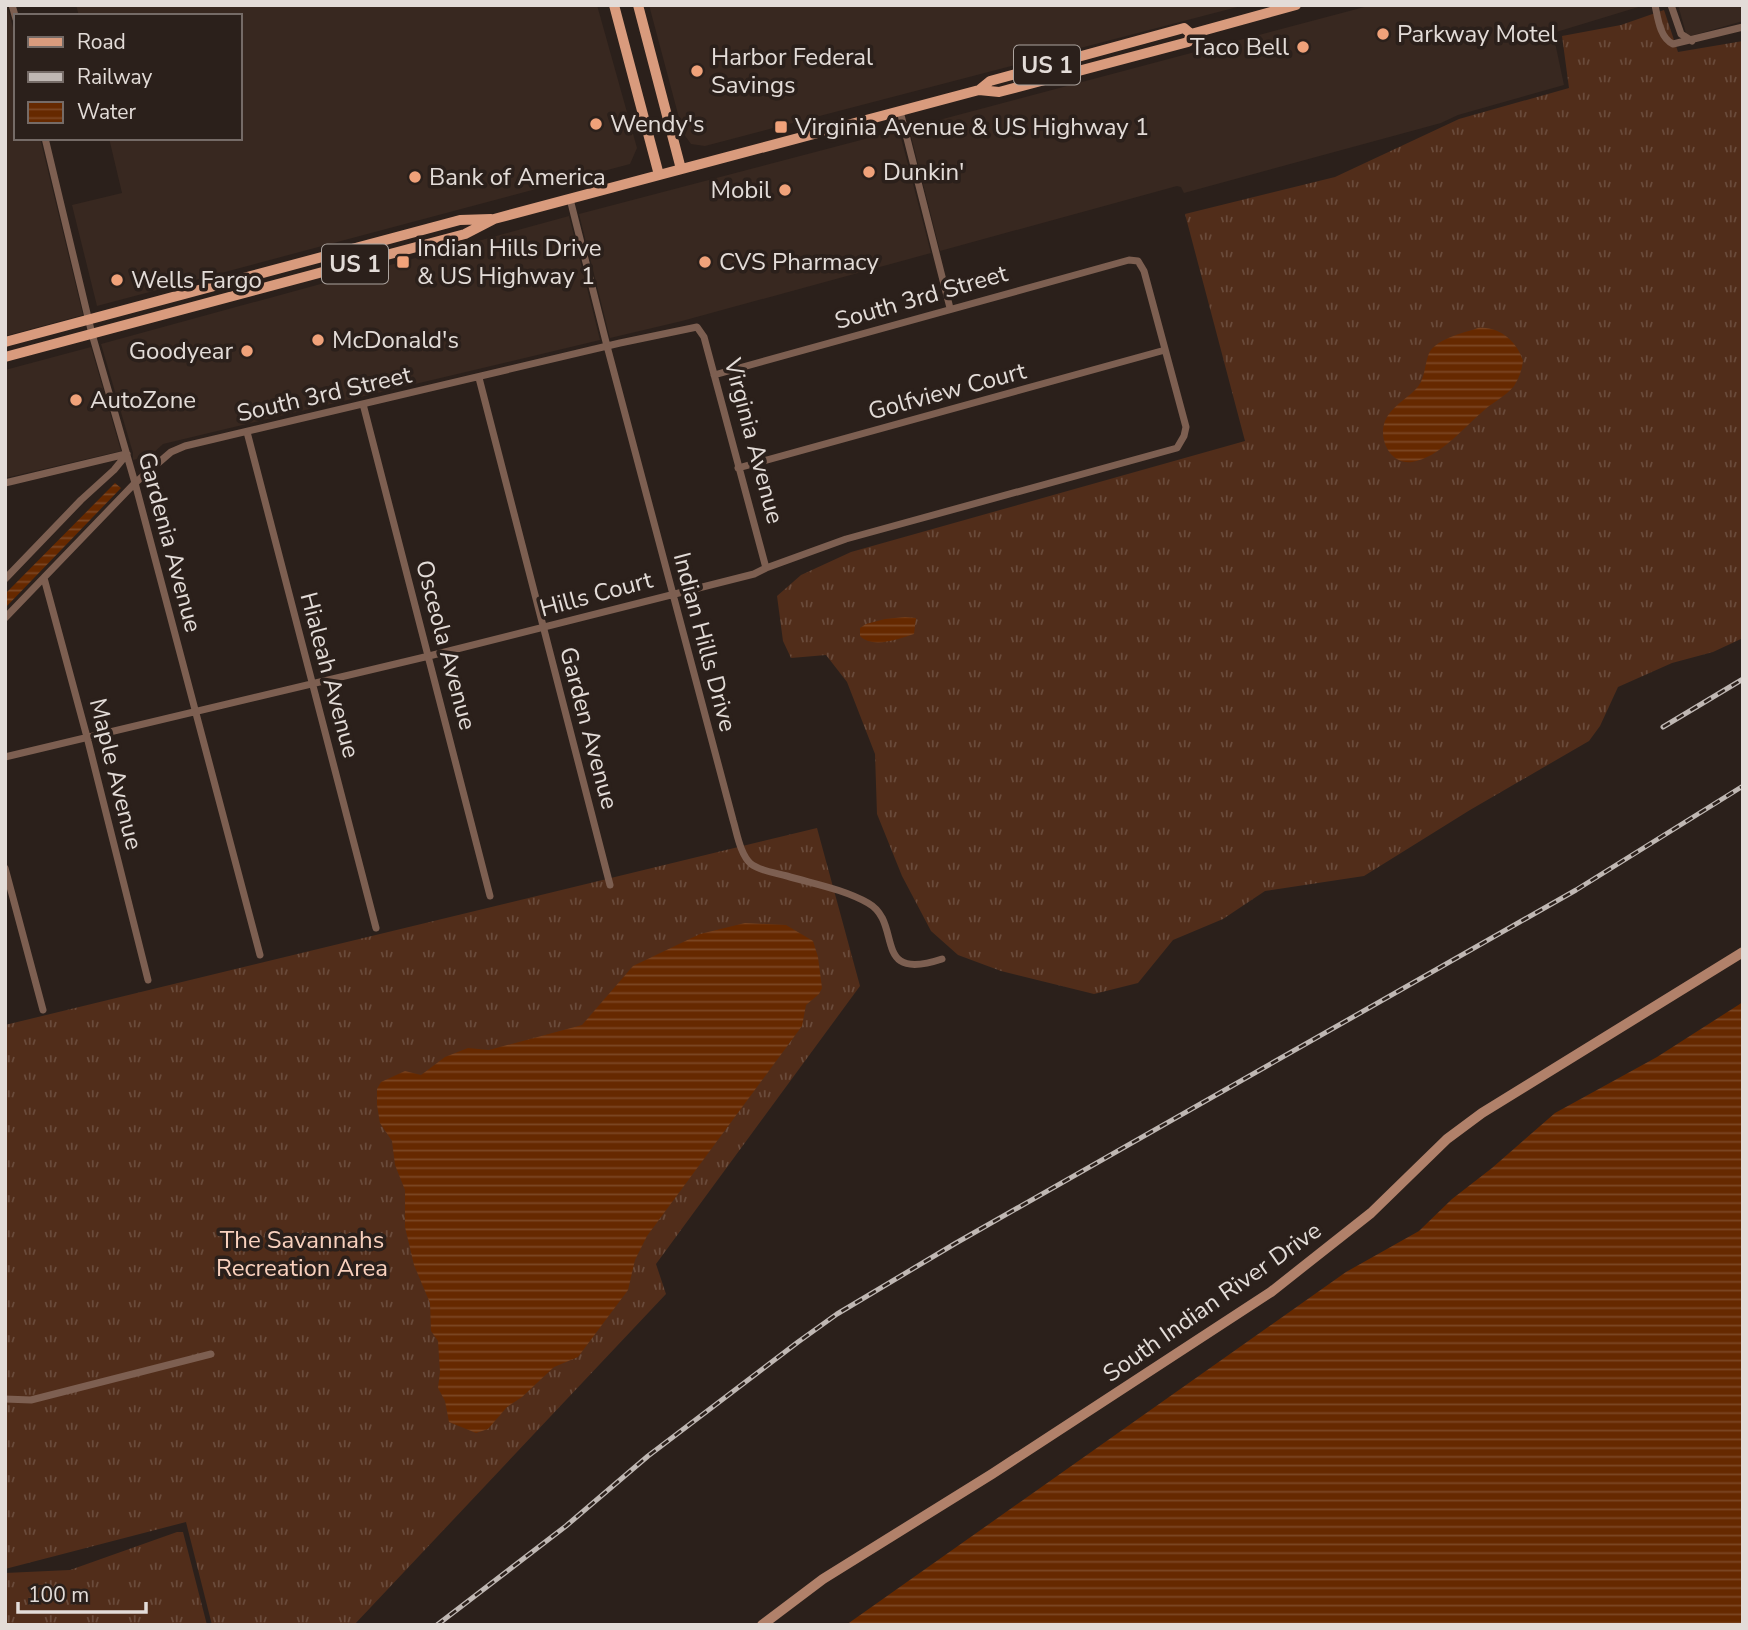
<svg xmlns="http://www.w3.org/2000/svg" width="1748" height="1630" viewBox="0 0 1748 1630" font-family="'Nunito Sans',sans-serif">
<defs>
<pattern id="grass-tufts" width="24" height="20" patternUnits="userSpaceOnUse" patternTransform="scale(1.75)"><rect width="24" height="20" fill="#512d1a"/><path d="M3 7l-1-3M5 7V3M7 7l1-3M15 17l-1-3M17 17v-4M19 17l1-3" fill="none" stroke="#6a4b3b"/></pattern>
<pattern id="water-rules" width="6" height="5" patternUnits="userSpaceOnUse" patternTransform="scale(1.75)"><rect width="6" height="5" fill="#662900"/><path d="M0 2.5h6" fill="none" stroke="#7c4724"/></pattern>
</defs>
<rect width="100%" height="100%" fill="#2b201b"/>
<!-- built -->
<path fill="#382820" d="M5,5H7L16,39V138H40L83,315L5,336V48L7,43Z
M76,5H597L637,148L630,164L97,306L72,205L122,193L109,138H240V16H79Z
M649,5H1245L705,146L691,144L683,133Z
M1372,5H1645L1553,33L1564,85L1458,115L1441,123L1184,193L1181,187L1177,186L940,251L909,128Z
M1678,5H1743V21L1687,37Z
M899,130L931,253L682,321L610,338L579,214Z
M569,216L600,340L163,444L150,456L133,460V453L101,344Z
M91,347L121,451L5,478V370Z"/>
<!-- grass -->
<path fill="url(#grass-tufts)" d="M1664,10L1678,52L1743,41V638L1713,652L1672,663L1618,687L1600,726L1589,741L1470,810L1364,876L1265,891L1223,919L1173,940L1138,983L1094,994L1001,971L958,955L931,931L902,876L877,814L875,754L847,682L826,655L791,658L783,641L777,596L801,575L851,552L1245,441L1185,214L1335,177L1459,119L1569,88L1562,36L1621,25Z
M817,828L860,986L656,1264L666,1294L354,1625H212L186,1522L5,1569V1025Z
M177,1532H183L207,1625H5V1573L70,1570Z"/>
<!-- water -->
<path fill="url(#water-rules)" d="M1478,328C1499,326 1517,341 1523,361C1522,370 1519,378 1514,386C1505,397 1491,403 1481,413C1461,430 1440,457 1412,462C1390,465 1378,439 1385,421C1391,407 1405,400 1415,390C1425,380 1424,368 1428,356C1433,339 1464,333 1478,328Z
M115,483L121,488L5,608V594Z
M905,617L916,618L914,634C898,639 873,649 860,636V628L866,624L885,619Z
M745,923L786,925L813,941L818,957L822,988L819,994L806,1005L802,1026L647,1236L635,1260L628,1290L578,1357L554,1367L522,1397L507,1407L488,1429L476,1433L449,1422L445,1401L438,1388L440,1372L438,1341L431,1331L430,1303L414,1265L405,1227V1190L395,1165L392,1141L380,1123L377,1105V1089L381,1082L405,1071L421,1075L445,1057L468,1048L489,1050L582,1025L633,966L700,934Z
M1743,1002V1625H846L1346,1272L1419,1231L1452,1199L1492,1168L1555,1113L1657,1057Z"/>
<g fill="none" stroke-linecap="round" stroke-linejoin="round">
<!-- minor -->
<path stroke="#7d5f51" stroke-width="7" d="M12,5L16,19
M1655,5C1658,19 1660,38 1673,44L1743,27
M1671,5L1681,34L1692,41
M900,111L950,308
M45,138L92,334L135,483L260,955
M570,199L607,346L733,820C737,833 740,854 751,864C760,871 776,873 787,876C814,884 843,889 868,903C904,923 870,983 942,959
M479,378L610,885
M363,404L490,896
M247,432L376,928
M738,468L1165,350
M5,483L126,454
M44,578L87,737L148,980
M5,579L81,500L114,470L127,454
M5,618L135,483L171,452L185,446L620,343L697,327L704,337L766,568
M5,757L429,656L754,574L766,568L846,539L1177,448L1184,436L1186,427L1144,271L1138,261L1129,260L714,375
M5,868L43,1010
M5,1399L31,1400L211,1354"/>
<!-- secondary -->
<path stroke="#b1816a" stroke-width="10" d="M762,1625L823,1579L992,1474L1271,1292L1371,1213L1447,1139L1482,1113L1743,952"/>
<!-- primary -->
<path stroke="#d99b7d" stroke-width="10" d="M614,5L659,175
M638,5L681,169
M979,90L999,92L1188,42L1191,34L1296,5
M5,342L460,220L491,219
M5,357L465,234L494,219L979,90L990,81L1184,28L1191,34"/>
<!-- rail casing -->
<g stroke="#bfb7b3" stroke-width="5">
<path id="rail" d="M1663,727L1743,679
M437,1625L566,1526L648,1456L798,1342L837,1314L956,1243L1576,890L1743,786"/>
</g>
<!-- rail -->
<use href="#rail" stroke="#2b201b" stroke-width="2.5" stroke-dasharray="8" stroke-linecap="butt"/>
</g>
<!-- markers -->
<g fill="#f0a27a" stroke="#2b201b" stroke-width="2.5">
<circle cx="1383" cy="34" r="7"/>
<circle cx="1303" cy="47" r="7"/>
<circle cx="697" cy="71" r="7"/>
<circle cx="596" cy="124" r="7"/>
<rect x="774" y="120" width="14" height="14" rx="3.5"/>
<circle cx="869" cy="172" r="7"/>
<circle cx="415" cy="177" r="7"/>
<circle cx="785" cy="190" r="7"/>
<rect x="396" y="255" width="14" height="14" rx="3.5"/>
<circle cx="705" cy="262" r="7"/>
<circle cx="117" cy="280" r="7"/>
<circle cx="318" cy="340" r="7"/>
<circle cx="247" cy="351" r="7"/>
<circle cx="76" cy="400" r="7"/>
</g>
<g text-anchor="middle" stroke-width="7" stroke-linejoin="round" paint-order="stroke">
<!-- shield labels -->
<g fill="#2b201b" stroke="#aca49f" stroke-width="2">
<rect x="1014" y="45.5" width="66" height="39" rx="5"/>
<rect x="322" y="244.5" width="66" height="39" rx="5"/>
</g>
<g font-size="23" font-weight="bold" fill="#e3dcd8">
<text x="1047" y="73">US 1</text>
<text x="355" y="272">US 1</text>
</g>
<!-- poi labels -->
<g font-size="24" fill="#e3dcd8" stroke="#2b201b" text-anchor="start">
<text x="1397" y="42">Parkway Motel</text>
<text x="1289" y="55" text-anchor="end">Taco Bell</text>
<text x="711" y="65">Harbor Federal<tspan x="711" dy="28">Savings</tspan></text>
<text x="610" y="132">Wendy's</text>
<text x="795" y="135">Virginia Avenue &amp; US Highway 1</text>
<text x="883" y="180">Dunkin'</text>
<text x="429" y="185">Bank of America</text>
<text x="771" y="198" text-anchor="end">Mobil</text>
<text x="417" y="256">Indian Hills Drive<tspan x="417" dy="28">&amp; US Highway 1</tspan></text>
<text x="719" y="270">CVS Pharmacy</text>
<text x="131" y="288">Wells Fargo</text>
<text x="332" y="348">McDonald's</text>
<text x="233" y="359" text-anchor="end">Goodyear</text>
<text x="90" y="408">AutoZone</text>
</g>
<!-- street labels -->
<g font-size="24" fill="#e3dcd8" stroke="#2b201b">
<text transform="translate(921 297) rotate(-16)" y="8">South 3rd Street</text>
<text transform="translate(947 391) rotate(-15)" y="8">Golfview Court</text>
<text transform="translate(324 394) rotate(-13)" y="8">South 3rd Street</text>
<text transform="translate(754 441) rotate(75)" y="8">Virginia Avenue</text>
<text transform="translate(170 542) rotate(75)" y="8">Gardenia Avenue</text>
<text transform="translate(596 594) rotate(-15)" y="8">Hills Court</text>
<text transform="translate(705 642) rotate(75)" y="8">Indian Hills Drive</text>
<text transform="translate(446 645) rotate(75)" y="8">Osceola Avenue</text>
<text transform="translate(330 675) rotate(75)" y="8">Hialeah Avenue</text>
<text transform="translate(589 728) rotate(75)" y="8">Garden Avenue</text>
<text transform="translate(116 774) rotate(76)" y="8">Maple Avenue</text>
<text transform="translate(1212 1302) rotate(-35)" y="8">South Indian River Drive</text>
</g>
<!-- park labels -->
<g font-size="24" fill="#f9d1be" stroke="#2b201b">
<text x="302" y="1248">The Savannahs<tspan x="302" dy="28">Recreation Area</tspan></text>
</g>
</g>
<!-- border -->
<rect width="1748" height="1630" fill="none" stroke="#e3dcd8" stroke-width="14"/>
<!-- legend -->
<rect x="14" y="14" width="228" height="126" fill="#2b201b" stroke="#756b67" stroke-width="2"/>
<rect x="28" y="37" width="35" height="10" fill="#d99b7d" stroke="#756b67" stroke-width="2"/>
<text x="77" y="49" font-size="21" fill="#e3dcd8">Road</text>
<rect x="28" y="72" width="35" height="10" fill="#bfb7b3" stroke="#756b67" stroke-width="2"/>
<text x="77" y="84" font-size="21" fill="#e3dcd8">Railway</text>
<rect x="28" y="102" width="35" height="21" fill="url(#water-rules)" stroke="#756b67" stroke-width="2"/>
<text x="77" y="119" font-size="21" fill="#e3dcd8">Water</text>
<!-- scale -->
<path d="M18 1602v10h128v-10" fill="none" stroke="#e3dcd8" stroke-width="3.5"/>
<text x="28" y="1602" font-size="21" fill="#e3dcd8" stroke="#2b201b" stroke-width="5" paint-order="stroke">100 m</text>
</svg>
